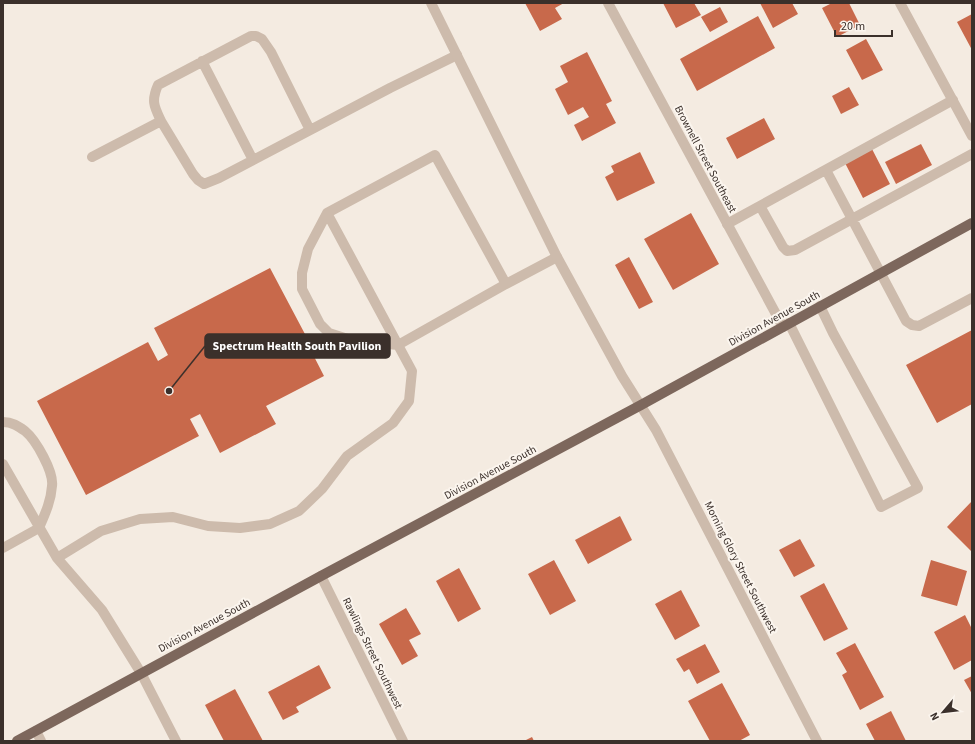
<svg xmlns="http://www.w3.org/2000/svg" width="975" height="744" viewBox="0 0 975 744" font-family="'Source Sans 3',sans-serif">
<rect width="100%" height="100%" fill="#f4ebe1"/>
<!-- building -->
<path fill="#c8694b" d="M525,3H564L555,8L562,19L540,31Z
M663,3H694L701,15L676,28Z
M760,3H792L798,14L773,28Z
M832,3H849L860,25L837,37L822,8Z
M720,7L728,22L710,32L701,17Z
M972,14V50L957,22Z
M758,16L775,48L697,91L680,59Z
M866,39L883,70L862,80L846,50Z
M587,52L612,101L606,104L616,123L582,141L574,125L589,117L583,107L568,115L555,89L568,82L560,66Z
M849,87L859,105L841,114L832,96Z
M764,118L775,139L737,159L726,138Z
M921,144L932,165L896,184L885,162Z
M872,149L890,184L863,198L845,163Z
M640,152L655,183L617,201L605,177L614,172L611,166Z
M691,213L719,264L673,290L644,239Z
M629,257L653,302L639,309L615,265Z
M270,268L306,336L304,337L324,376L266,406L276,424L220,453L200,414L190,419L199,436L86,495L37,401L148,342L158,361L168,355L154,328Z
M972,330V404L937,423L906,365Z
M972,501V552L947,527Z
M620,516L632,540L588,564L575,540Z
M800,539L815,566L794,577L779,550Z
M554,560L576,601L550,615L528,574Z
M931,560L967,571L957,606L921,596Z
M459,568L481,609L458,622L436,581Z
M824,583L848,629L824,641L800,596Z
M681,590L700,626L675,640L655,604Z
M406,608L421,634L409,640L418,656L402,665L379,624Z
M965,615L972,629V660L954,670L934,632Z
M855,643L884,697L860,710L842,675L847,672L836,653Z
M705,644L720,672L697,684L689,669L684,672L676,659Z
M319,665L331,688L296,707L299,712L283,720L268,692Z
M972,676V694L964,680Z
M722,683L750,735L739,741H710L688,701Z
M235,689L263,741H224L205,705Z
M891,711L906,741H875L866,724Z
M532,737L534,741H524Z"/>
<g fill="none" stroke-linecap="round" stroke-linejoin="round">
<!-- lane -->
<path stroke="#cdbbac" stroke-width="10" d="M202,61L253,160
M161,121C154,106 151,101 158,85L251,36H256L262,39L271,52L310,130
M92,157L161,121L193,174L198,180L204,184L219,178L390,88L457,55
M826,170L906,321L912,325L919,326L972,298
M760,206L783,247L787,251L795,250L972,154
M727,224L953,100
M506,284L557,257
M789,323L881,507L918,488L833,333L820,306
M3,422C12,422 18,426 25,431C36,440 54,472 52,486C51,501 45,514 39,528L3,548
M3,464L57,558L102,610L141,673
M57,558L101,531L140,519L173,517L208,526L240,528L270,524L299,511L322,489L347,456L393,423L409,401L412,371L327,213L435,155L506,284L398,345L351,340L329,333L320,324L302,289V273L308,249L327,213
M36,731L41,741"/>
<!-- street -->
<path stroke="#cdbbac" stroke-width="10" d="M431,3L557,257L622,376L656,430L817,741
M608,3L783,327
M900,3L972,136
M321,576L403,741
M141,673L176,741"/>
<!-- primary -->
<path stroke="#7d675c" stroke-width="10" d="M17,741L321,576L641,405L972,223"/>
</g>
<g text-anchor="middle" stroke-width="4" stroke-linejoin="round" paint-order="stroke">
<!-- street labels -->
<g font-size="11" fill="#3b302b" stroke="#fbf5ee">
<text transform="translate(706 159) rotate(62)" y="4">Brownell Street Southeast</text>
<text transform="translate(774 318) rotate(-29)" y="4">Division Avenue South</text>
<text transform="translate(490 472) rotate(-28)" y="4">Division Avenue South</text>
<text transform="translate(741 567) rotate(63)" y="4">Morning Glory Street Southwest</text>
<text transform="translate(204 625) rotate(-28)" y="4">Division Avenue South</text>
<text transform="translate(373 653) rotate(64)" y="4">Rawlings Street Southwest</text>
</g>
</g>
<!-- callouts -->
<path fill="none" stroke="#3b302b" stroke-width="1.5" d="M169 391L205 346"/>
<circle fill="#3b302b" stroke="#fbf5ee" stroke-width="1.5" cx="169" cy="391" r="4"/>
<rect fill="#3b302b" stroke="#3b302b" stroke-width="1.5" x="205" y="334" width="185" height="24" rx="4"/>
<g font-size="12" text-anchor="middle" font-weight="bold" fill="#fff">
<text x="297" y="350">Spectrum Health South Pavilion</text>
</g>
<!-- border -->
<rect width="975" height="744" fill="none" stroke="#3b302b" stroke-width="8"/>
<!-- north arrow -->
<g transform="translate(943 712) rotate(242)" stroke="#fbf5ee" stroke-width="3" paint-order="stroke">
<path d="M0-3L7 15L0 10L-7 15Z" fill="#3b302b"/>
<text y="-6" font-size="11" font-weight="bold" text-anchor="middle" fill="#3b302b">N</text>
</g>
<!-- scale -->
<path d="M835 30v6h57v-6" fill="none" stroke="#3b302b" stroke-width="2"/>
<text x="841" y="30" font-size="12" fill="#3b302b" stroke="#fbf5ee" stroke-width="3" paint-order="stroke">20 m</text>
</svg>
